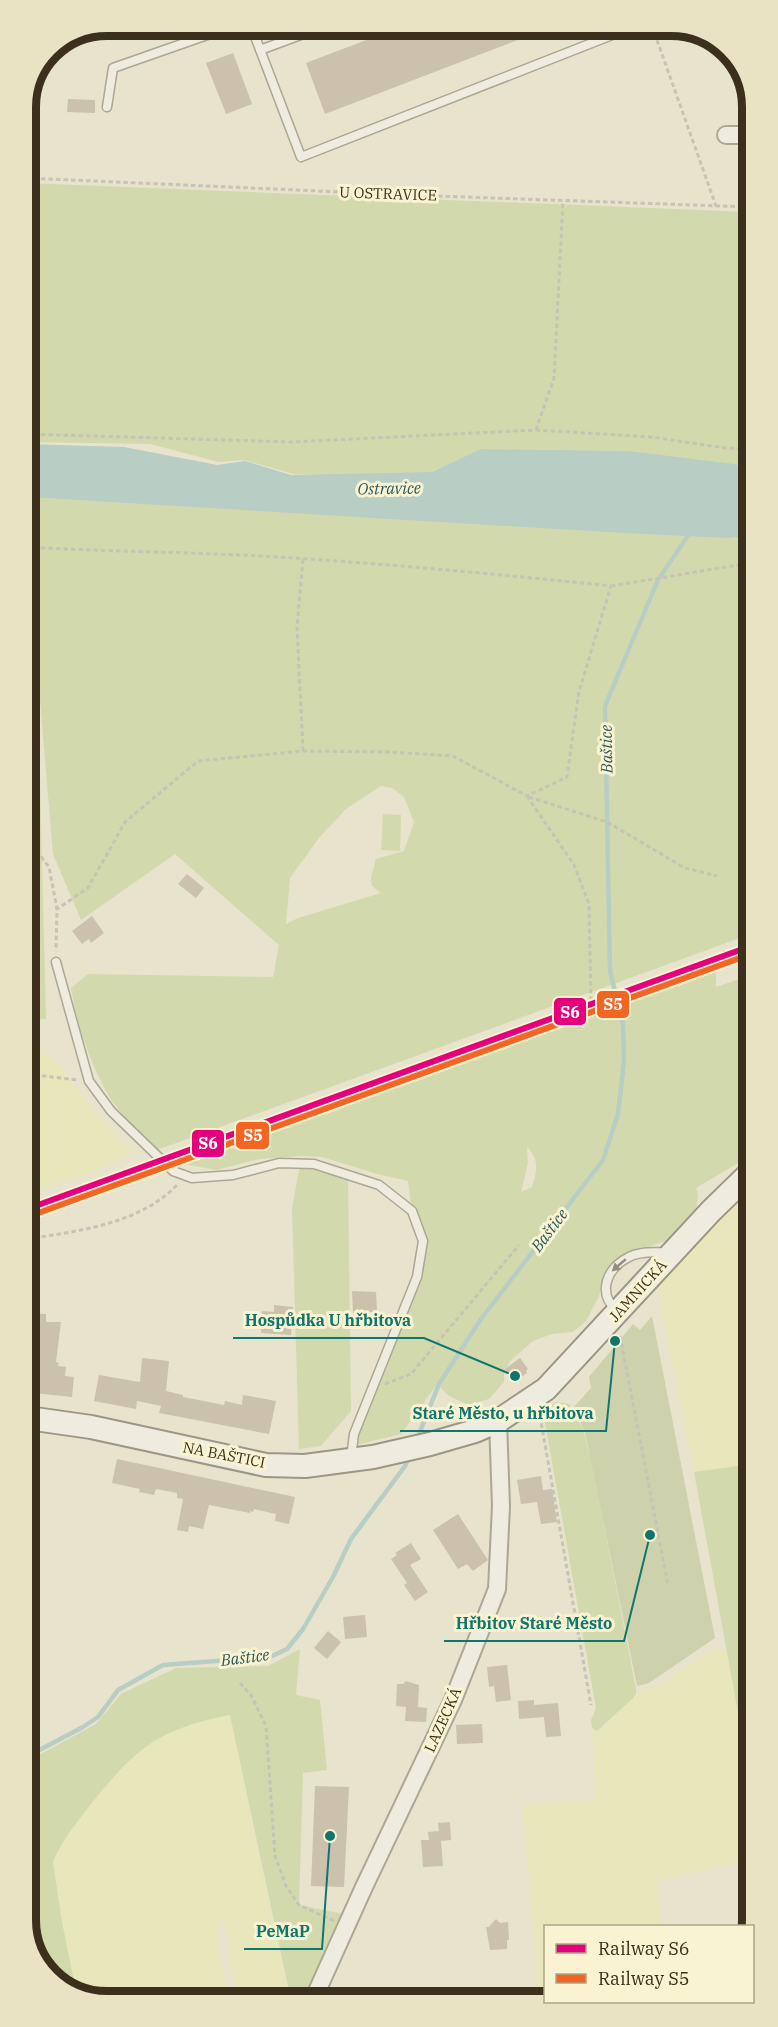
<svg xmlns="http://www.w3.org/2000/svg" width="778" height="2027" viewBox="0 0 778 2027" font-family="'IBM Plex Serif',serif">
<rect width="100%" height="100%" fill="#e7e3cc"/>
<!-- farmland -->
<path fill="#e8e6bb" d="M27,1047L47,1055L62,1068L89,1105L130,1148L127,1155L110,1165L27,1193Z
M746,1193L751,1226L752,1464L694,1472L657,1287Z
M715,1648L727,1653L752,1789V1860L658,1880L660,1926H546L545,1999H538L523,1805L595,1800L592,1732L594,1730H599L633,1698L636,1693L660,1685Z
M230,1714L273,1924L291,2000L238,2001L224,1924L220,1918L217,1929L218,1944L228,2001H101L76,1991L62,1922L53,1862L57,1853L85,1812L111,1779L139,1751L153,1740L183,1726Z"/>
<!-- green -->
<path fill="#d2daad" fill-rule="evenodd" d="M26,183L750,212V464H729L630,451L482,449L432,472L370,476L293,474L244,460L219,462L150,444L26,442Z
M26,497L750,539L751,934L157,1150C143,1135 121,1115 110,1098C90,1064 77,1025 71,988L88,974L273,977L279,945L175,854L81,920L53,854L37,664L46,1019L27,1020L26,594H32L26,593ZM381,786L392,788L404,797L414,822L404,851L376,859L371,878L372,886L381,893L298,918L286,924L290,878L319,838L346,809Z
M383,814L401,815L400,851L381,850Z
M716,971V987L742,978L746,986L738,1163L696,1188L698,1194L696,1212L674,1238L628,1254L608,1273L602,1284L599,1296L586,1321L573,1332L552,1334L533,1341L510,1361L504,1374V1382L489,1399L469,1405L449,1396L437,1384L401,1434L352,1446L417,1277L423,1241L412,1211L408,1181L377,1174L322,1157L300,1156L260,1159L216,1170L183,1164ZM527,1147C540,1161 537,1170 532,1187L521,1192L528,1163Z
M300,1165L348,1179L351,1411L321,1446L299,1449L292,1208Z
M556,1402L569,1404L583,1428L593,1469L636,1689V1694L633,1698L597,1731L592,1728L591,1720L596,1708L545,1423V1411Z
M752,1464V1789L694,1472Z
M300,1649L296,1695L320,1700L327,1770L303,1773L299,1905L343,1914L304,2000H291L230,1715C158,1729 136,1748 91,1804C77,1822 61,1842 53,1862L62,1922L76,1991L53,1982L28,1942V1761L96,1724L121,1694L176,1668L268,1666Z"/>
<!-- cemetery -->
<path fill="#cdd2ad" d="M652,1316L715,1638L649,1683L637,1686L585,1432L577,1414L572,1409L591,1388L589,1377L633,1324L640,1330Z"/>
<!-- water -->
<path fill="#b8cdc4" d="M26,444L124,447L217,465L245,461L291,475L432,472L481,449L630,451L750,466V537L727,538L624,533L26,497Z"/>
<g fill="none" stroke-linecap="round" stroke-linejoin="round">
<!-- stream -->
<path stroke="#b8cdc4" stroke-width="4.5" d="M417,1439L439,1384L481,1319L603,1160L618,1114L624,1061L623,1024L610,971L605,706L658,580L691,531
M28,1756L83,1727L98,1717L118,1690L163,1665L270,1657L287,1649L303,1629L333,1577L351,1539L405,1466L409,1457"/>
</g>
<!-- building -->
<path fill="#cbc1ad" d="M403,26H552V27L325,114L306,63Z
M233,53L252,104L226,114L206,63Z
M68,99L95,100V113L67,112Z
M187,874L204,888L196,898L178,884Z
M92,916L104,933L91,943L89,939L82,944L72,931Z
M352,1291L376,1292L377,1312L353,1313Z
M274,1305L293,1307L291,1335L261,1333L262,1311L274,1312Z
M27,1313L46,1314V1322H61L56,1362L59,1363L58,1366L66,1367L65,1376L74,1377L72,1397L33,1393L36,1353L27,1352Z
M142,1358L169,1361L166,1391L183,1395V1397L224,1405L225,1401L242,1405L243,1395L276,1401L269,1434L159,1413L161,1406L137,1401L136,1409L94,1401L99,1375L140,1382Z
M520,1358L528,1369L526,1371L527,1373L514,1382L505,1369Z
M117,1459L295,1497L289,1524L275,1521L276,1514L254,1509L253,1512L250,1511V1513L209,1505L203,1529L189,1526L188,1532L177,1530L183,1499L177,1498V1493L156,1489L154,1495L139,1492L140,1489L112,1483Z
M541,1476L543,1490L552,1489L557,1522L541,1524L537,1502L521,1504L517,1480Z
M458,1514L488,1560L473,1571L467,1564L458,1569L433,1530Z
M411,1543L421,1559L410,1565L428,1592L415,1601L404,1585L407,1583L391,1559L397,1555L395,1553Z
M365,1615L367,1637L345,1639L343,1617Z
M328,1631L341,1642L327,1659L314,1648Z
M507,1665L511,1700L496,1702L494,1686L489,1687L487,1667Z
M406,1681L419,1685L418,1707L427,1708L426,1722L405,1721L406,1707L396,1706L397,1684H403Z
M534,1700V1705L558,1703L561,1736L546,1737L544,1717L519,1719L518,1701Z
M482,1724L483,1743L457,1744L456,1725Z
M315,1786L349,1787L344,1887L311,1886Z
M450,1822L451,1840L441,1841L443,1866L423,1867L421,1840H429L428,1832L439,1831L438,1823Z
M496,1919L500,1923L508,1922L509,1940H507V1949L490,1950L486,1927H489Z"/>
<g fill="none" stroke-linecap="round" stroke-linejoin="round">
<!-- service casing -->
<g stroke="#aca795" stroke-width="11">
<path id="service" d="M251,26L301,157L625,30L623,26
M260,50L325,26
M107,107L113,68L233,26
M56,962L89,1081L111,1111L173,1171L192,1178L233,1175L279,1163L314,1164L379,1185L412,1211L423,1241L417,1277L354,1434L351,1458
M616,1310C597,1292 607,1268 629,1257C639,1251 655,1253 666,1252"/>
</g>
<!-- minor casing -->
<g stroke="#aca795" stroke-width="20">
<path id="minor" d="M726,135H750
M313,2000L364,1887L453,1700L497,1589L501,1506L498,1421"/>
</g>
<!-- secondary casing -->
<g stroke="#9c9685" stroke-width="26">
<path id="secondary" d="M28,1418L91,1427L266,1465L305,1466L373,1457L430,1444L475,1431L498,1421L546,1389L711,1211L751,1172"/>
</g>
<!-- path -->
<path stroke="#c7c3b5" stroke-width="3" stroke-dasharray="4.5 3" stroke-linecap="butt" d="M652,26L716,206
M26,178L408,195L750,207
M536,430L554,378L563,201
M26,434L292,442L536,430L651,437L726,448L750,449
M26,547C116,552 205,552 294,558C400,565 506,575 611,586L579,691L567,777L527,796L453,756L390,752L303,751L198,761L125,822L88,888L57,909
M611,586L750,563
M303,751L297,628L303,559
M527,796L574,865L589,904L591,1005
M529,797L607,822L685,868L717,876
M27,839L49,867L57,909L56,951
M27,1074L78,1080
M27,1239C79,1231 140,1224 178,1184
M620,1336L668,1585
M385,1384L411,1374L519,1245
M540,1416L591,1705
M240,1683L251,1695L266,1726L275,1856L286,1886L299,1905L334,1921"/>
<!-- service -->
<use href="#service" stroke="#eeecdf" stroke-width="8"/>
<!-- minor -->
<use href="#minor" stroke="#eeecdf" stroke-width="16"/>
<!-- secondary -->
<use href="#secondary" stroke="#eeecdf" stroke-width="22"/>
<!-- rail-1 casing -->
<g stroke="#f9f3d1" stroke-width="10">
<path id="rail-1" d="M27,1209L751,946"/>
</g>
<!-- rail-2 casing -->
<g stroke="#f9f3d1" stroke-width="10">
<path id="rail-2" d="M30,1216L751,954"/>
</g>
<!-- rail-1 -->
<use href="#rail-1" stroke="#e5007d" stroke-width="6"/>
<!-- rail-2 -->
<use href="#rail-2" stroke="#f26522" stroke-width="6"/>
</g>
<!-- one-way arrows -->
<defs><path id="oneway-solid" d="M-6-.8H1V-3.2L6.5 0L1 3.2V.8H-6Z" transform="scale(1.5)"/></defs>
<use fill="#958e7e" href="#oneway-solid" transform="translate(619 1265) rotate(139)"/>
<g text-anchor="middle" stroke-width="6" stroke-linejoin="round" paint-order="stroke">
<!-- street labels -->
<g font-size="15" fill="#3c301c" stroke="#f9f3d1">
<text transform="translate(388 194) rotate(2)" y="5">U OSTRAVICE</text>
<text transform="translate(638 1291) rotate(-48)" y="5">JAMNICKÁ</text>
<text transform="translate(224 1455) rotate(11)" y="5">NA BAŠTICI</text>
<text transform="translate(443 1720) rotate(-66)" y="5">LAZECKÁ</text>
</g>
<!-- water labels -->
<g font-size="16" font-style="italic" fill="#2a585d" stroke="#f9f3d1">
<text transform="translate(389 488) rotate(-1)" y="6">Ostravice</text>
<text transform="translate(606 749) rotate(-91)" y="6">Baštice</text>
<text transform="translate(549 1230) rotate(-53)" y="6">Baštice</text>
<text transform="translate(245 1657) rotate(-7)" y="6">Baštice</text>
</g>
</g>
<!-- crop -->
<path d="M0 0H778V2027H0ZM107 36H671A71 71 0 0 1 742 107V1920A71 71 0 0 1 671 1991H107A71 71 0 0 1 36 1920V107A71 71 0 0 1 107 36Z" fill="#eae3c3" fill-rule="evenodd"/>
<path fill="none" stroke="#3c301c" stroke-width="8" d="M107 36H671A71 71 0 0 1 742 107V1920A71 71 0 0 1 671 1991H107A71 71 0 0 1 36 1920V107A71 71 0 0 1 107 36Z"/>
<!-- callouts -->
<path fill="none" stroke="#0f766e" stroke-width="2" d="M515 1376L424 1338H233M615 1341L606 1431H400M650 1535L624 1641H444M330 1836L322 1949H244"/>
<g fill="#0f766e" stroke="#f9f3d1" stroke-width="2">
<circle cx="515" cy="1376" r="6"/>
<circle cx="615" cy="1341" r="6"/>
<circle cx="650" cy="1535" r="6"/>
<circle cx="330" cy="1836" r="6"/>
</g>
<g font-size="16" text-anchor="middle" font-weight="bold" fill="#0f766e" stroke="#f9f3d1" stroke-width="6" stroke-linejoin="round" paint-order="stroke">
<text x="328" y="1326">Hospůdka U hřbitova</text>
<text x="503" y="1419">Staré Město, u hřbitova</text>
<text x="534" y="1629">Hřbitov Staré Město</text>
<text x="283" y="1937">PeMaP</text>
</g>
<g stroke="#f9f3d1" stroke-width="2">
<rect x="596" y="990" width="34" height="29" rx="6" fill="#f26522"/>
<rect x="553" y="997" width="34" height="29" rx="6" fill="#e5007d"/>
<rect x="235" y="1121" width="35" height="29" rx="6" fill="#f26522"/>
<rect x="191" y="1129" width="34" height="29" rx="6" fill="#e5007d"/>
</g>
<g font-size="16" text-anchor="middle" font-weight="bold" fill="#fff">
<text x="613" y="1010">S5</text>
<text x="570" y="1018">S6</text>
<text x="253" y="1141">S5</text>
<text x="208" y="1149">S6</text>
</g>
<!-- legend -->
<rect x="544" y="1925" width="210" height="78" fill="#f9f3d1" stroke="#ada589" stroke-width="1.5"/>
<rect x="556" y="1944" width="30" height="9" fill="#e5007d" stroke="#ada589" stroke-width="1.5"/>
<text x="598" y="1955" font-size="18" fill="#3c301c">Railway S6</text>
<rect x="556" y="1974" width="30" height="9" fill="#f26522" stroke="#ada589" stroke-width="1.5"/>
<text x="598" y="1985" font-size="18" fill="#3c301c">Railway S5</text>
</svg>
